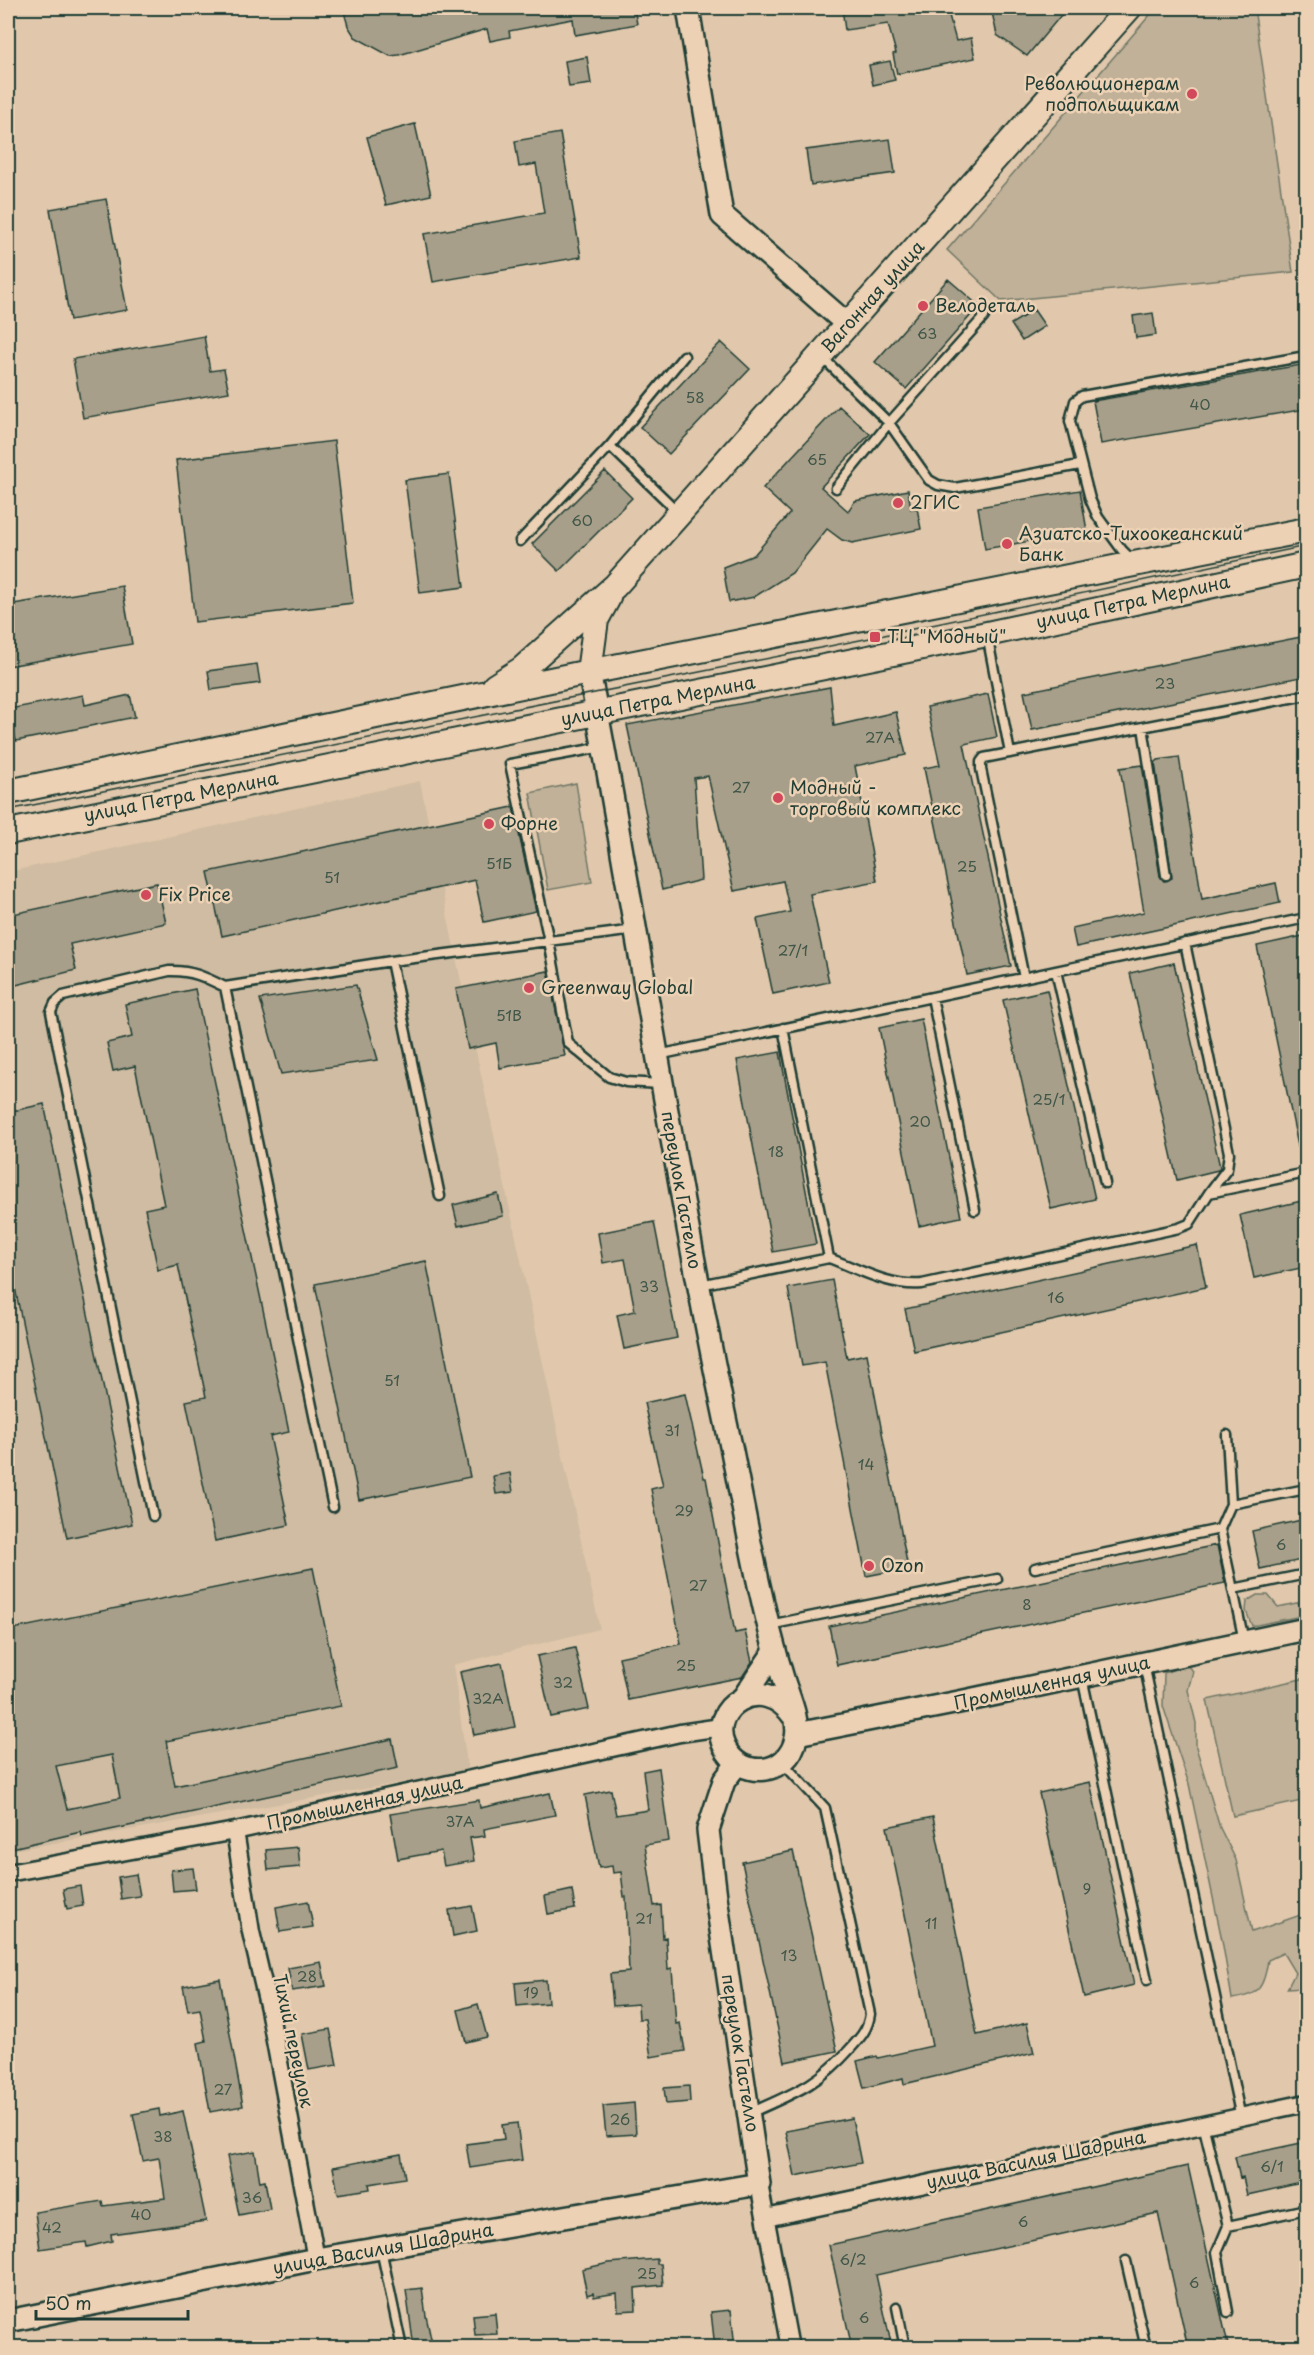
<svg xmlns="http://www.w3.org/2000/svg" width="1314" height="2355" viewBox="0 0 1314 2355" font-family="'Playpen Sans',sans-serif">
<rect width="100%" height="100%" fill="#e1c8ac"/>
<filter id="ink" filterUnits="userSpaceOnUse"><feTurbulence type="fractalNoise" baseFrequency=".0167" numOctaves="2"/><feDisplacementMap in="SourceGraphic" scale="12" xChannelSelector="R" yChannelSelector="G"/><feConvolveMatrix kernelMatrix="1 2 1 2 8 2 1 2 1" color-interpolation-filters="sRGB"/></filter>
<g filter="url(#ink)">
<!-- built -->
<path fill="#d0bca2" d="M420,781L458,967L600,1629L453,1665L468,1771L8,1851V872Z"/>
<!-- green -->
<path fill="#c0b198" stroke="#707766" stroke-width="1.5" d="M1156,8H1254L1293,272L1001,301L947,250Z
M576,783L592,882L548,890L530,793Z
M1257,1595H1268L1278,1607L1306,1601V1615L1252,1626L1246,1611L1247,1601Z
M1186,1665L1193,1671L1188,1690L1196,1723V1747L1220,1828L1236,1860L1252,1932L1306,1913V1988L1287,1989L1295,1973L1283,1953L1268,1960C1264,1987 1260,1995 1232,1999L1222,1940L1189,1784L1163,1706L1164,1673Z
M1306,1678V1800L1233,1816L1207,1700Z"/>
<!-- building -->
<path fill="#a79f89" stroke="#1f3d34" stroke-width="1.5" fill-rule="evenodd" d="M343,8H634L637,24L575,35L573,19L509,31L510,37L490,41L487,29L399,55L390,56L355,37L348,26Z
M842,8H947L956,41L971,38L975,58L897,74L893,54L896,53L888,24L845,30Z
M991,8H1067L1027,56L997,35Z
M587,57L591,84L569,87L565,61Z
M890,61L895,80L873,85L869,65Z
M415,124L431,195L386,205L367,137Z
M560,133L581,257L433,282L424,234L544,213L536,164L519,167L515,141Z
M890,139L895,173L811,185L806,150Z
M106,199L127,310L70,320L50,209Z
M948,279L979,306L906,389L875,362Z
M1034,310L1045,326L1022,341L1011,324Z
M1153,313L1156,335L1136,338L1133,316Z
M204,336L210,371L224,369L229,392L83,418L73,359Z
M721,342L750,369L669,454L640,427Z
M1301,365L1306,409L1101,444L1093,401Z
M839,406L870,434L821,487L848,511L855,501L908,490L911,509L917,508L921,529L852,543L842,540L827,529L792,573L754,597L729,602L723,567L754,555L790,513L763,488Z
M334,441L353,603L195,622L176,460Z
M605,471L632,498L559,571L532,544Z
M449,474L464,587L420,593L405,480Z
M1080,490L1087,531L985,549L978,507Z
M122,586L132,644L8,666V605Z
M1306,636V676L1032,730L1024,692Z
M257,664L260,683L211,690L208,671Z
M830,687L834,726L896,712L906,755L855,766L877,881L810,894L829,982L773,994L757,919L790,912L783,881L734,891L708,776L694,778L701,880L662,890L627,725Z
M988,694L997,737L964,744L1011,966L967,975L924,768L940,765L927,707Z
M83,695L85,705L130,695L135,717L16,741L9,709Z
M1179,757L1202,899L1276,883L1280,903L1076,947L1072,928L1144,912L1120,768L1142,765L1160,876L1164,881L1172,878L1155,763L1158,760Z
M513,807L536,911L484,922L475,880L222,936L208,872Z
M157,883L166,923L70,944L76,970L8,987V915Z
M1303,936L1306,955V1150L1299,1151L1257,946Z
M1174,963L1220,1167L1218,1170L1177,1180L1130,973Z
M548,971L565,1056L500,1068L496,1043L468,1049L456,989Z
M356,985L378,1060L281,1074L260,999Z
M195,989L289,1432L270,1436L289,1525L215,1541L186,1401L206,1397L178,1265L158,1270L145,1209L164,1205L135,1066L113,1071L107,1043L132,1037L125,1004Z
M1047,990L1095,1199L1051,1209L1003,1000Z
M921,1019L961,1217L919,1226L879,1028Z
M780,1052L816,1244L773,1252L737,1060Z
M44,1104L132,1524L67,1538L8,1254V1112Z
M498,1194L503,1216L458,1226L453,1205Z
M1306,1200V1267L1254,1278L1240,1215Z
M654,1222L677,1338L624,1349L617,1315L635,1311L625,1259L603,1263L598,1233Z
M1197,1245L1206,1287L914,1351L905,1309Z
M426,1261L470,1477L359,1500L315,1284Z
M832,1280L847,1358L867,1354L908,1568L866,1576L825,1362L802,1366L788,1288Z
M685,1394L704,1478H706L735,1633L745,1631L752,1662L742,1677L628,1700L619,1657L681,1644L651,1489L663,1486L644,1403Z
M510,1473L513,1492L496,1494L493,1476Z
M1306,1519V1559L1260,1569L1252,1531Z
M1217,1545L1225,1583L837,1665L829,1626Z
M313,1568L341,1706L166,1741L175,1786L392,1739L398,1768L82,1836L81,1832L8,1849V1630ZM112,1755L120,1798L67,1809L56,1766Z
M575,1648L589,1709L551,1717L537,1656Z
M502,1663L515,1727L474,1735L460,1672Z
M659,1768L669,1841L645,1845L654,1906L661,1905L663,1938L666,1937L668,1969L672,1968L676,2024L680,2023L685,2051L651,2057L645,2019H639L638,2004L613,2006L610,1974L629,1972L626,1897H624L621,1872L613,1873L612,1866L599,1868L585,1795L611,1790L616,1815L648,1810L643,1771Z
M1090,1782L1134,1985L1084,1997L1039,1793Z
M550,1793L555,1815L484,1829L485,1836L470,1838L474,1861L444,1866L441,1851L398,1859L390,1814L479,1800L480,1808Z
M933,1817L977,2035L1027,2023L1034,2053L904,2084L903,2078L864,2088L857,2061L877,2056L878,2058L932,2046L887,1827Z
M298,1847L300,1867L268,1870L266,1850Z
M793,1851L837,2051L785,2062L742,1862Z
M193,1868L196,1889L173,1891L171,1870Z
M136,1874L140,1896L121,1899L118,1877Z
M80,1886L83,1906L67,1909L63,1889Z
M572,1890L575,1909L548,1914L545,1896Z
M308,1901L313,1927L280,1932L276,1907Z
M472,1906L477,1931L453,1936L449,1910Z
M321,1962L326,1986L292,1991L288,1968Z
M220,1979L243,2106L210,2112L198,2043L206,2041L200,2009L188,2011L183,1986Z
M546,1980L548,2003L517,2006L515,1983Z
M478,2004L487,2037L466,2042L458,2010Z
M330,2029L337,2065L309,2070L302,2034Z
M689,2086L690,2102L666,2104L664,2088Z
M634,2103L636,2134L606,2136L603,2106Z
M159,2109L160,2116L183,2111L206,2221L111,2234L112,2241L87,2247L86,2242L40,2249L35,2212L102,2201L103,2206L165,2198L159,2158L143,2161L133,2114Z
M852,2118L861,2163L795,2176L786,2131Z
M517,2123L522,2160L470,2168L466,2144L504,2139L502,2125Z
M1306,2142V2182L1247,2195L1243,2177L1240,2178L1235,2157Z
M255,2151L260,2182L265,2181L270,2209L239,2215L227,2156Z
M401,2154L405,2178L369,2184L370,2189L338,2194L333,2167Z
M1188,2166L1228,2345L1216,2348H1188L1158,2213L876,2275L892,2348H852L829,2245Z
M657,2259V2264H661L663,2285L635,2288L636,2310L618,2311L617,2293L594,2297L593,2293L587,2295L582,2269L609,2263Z
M422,2288L426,2316L433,2348H414L406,2290Z
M731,2310L735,2348H715L711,2312Z
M495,2313L497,2334L475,2335L473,2315Z"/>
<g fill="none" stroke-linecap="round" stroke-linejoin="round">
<!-- service casing -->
<g stroke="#1f3d34" stroke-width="13">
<path id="service" d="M821,356L889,423L929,480L938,485L955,488L1080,465
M836,488L889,423L984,317
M677,511L610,446L684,356
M520,541L610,446
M1133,561L1122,550L1098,517L1090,499L1070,421L1075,401L1082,396L1306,356
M987,635L1010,753
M1143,727L1166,875
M603,747L510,764L549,941L568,1043L609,1077L626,1082L661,1084
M1185,943L1229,1153L1227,1169L1209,1193
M1056,971L1105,1183
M1024,978L981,769V762L984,758L1306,695
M932,997L975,1210
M783,1028L829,1258C858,1269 890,1287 922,1284L1179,1228L1189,1224L1209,1193L1306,1173
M658,1055L1306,918
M440,1196L391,961L635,930
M700,1285L829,1258
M1227,1435L1231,1504
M333,1507L225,987L391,961
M153,1516L51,1012L55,1003L63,996L169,971C191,970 205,977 225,987
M1220,1529L1231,1504L1306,1489
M1035,1568L1220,1529L1244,1641
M1233,1589L1306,1574
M769,1625L997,1579
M1144,1664L1241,2118
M1082,1677L1147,1980
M750,2113C794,2093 818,2085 850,2049C861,2037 868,2029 870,2014L825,1808L783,1763
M1203,2124L1228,2226L1306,2209
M381,2249L402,2348
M1126,2261L1146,2348
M897,2307L905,2348
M1228,2312L1217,2252L1228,2226"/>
</g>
<!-- minor casing -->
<g stroke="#1f3d34" stroke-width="21">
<path id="minor" d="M235,1831L251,1932L269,2009L316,2259
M8,1873L235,1831L680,1733L721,1727
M759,2184L790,2348
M766,2218L1306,2103"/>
</g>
<!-- tertiary casing -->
<g stroke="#1f3d34" stroke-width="26">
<path id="tertiary" d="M688,8L722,215L848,325
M589,672C605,749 617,826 631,904C663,1087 693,1270 732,1451C747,1526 760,1602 782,1675C787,1694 800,1719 796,1738C789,1776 740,1781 724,1746C707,1709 761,1670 794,1717
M743,1698L774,1652
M797,1734L959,1702L1306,1629
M8,2321L316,2259L759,2184L716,1897L708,1830L724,1781L737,1764"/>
</g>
<!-- secondary casing -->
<g stroke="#1f3d34" stroke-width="28">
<path id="secondary" d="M589,672L596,620L608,598
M495,686L522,669L615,586L1129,8
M8,792L589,672L1306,530
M8,832L987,634L1306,565"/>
</g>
<!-- service -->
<use href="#service" stroke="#edd1b4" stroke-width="8"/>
<!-- minor -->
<use href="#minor" stroke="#edd1b4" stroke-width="16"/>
<!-- tertiary -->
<use href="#tertiary" stroke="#edd1b4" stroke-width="21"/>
<!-- secondary -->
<use href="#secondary" stroke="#edd1b4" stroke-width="24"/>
<!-- tram -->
<path stroke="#1f3d34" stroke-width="1.5" d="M8,810L875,637L1306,546"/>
</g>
</g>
<!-- markers -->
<g fill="#d1495b" stroke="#edd1b4" stroke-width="2">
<circle cx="1192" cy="94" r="6"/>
<circle cx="923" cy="306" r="6"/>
<circle cx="898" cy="503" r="6"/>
<circle cx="1007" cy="544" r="6"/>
<rect x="869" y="631" width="12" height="12" rx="3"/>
<circle cx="778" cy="798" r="6"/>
<circle cx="489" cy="824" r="6"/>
<circle cx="146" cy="895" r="6"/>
<circle cx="529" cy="988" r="6"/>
<circle cx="869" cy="1566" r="6"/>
</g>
<g text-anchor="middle" stroke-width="5" stroke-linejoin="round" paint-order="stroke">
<!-- number labels -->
<g font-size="15" fill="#415649">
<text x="927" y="339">63</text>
<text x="695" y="403">58</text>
<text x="1200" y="410">40</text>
<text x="817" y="465">65</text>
<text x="582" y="526">60</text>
<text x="1165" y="689">23</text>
<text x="880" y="743">27А</text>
<text x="741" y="793">27</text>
<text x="499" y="869">51Б</text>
<text x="967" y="872">25</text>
<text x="332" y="883">51</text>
<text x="793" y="956">27/1</text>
<text x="509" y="1021">51В</text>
<text x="1049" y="1105">25/1</text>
<text x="920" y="1127">20</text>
<text x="776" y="1157">18</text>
<text x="649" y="1292">33</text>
<text x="1056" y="1303">16</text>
<text x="392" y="1386">51</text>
<text x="672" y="1436">31</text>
<text x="866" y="1470">14</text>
<text x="684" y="1516">29</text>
<text x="1281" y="1550">6</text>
<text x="698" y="1591">27</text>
<text x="1027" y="1610">8</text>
<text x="686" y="1671">25</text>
<text x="563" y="1688">32</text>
<text x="488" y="1704">32А</text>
<text x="460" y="1827">37А</text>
<text x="1087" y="1894">9</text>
<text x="644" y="1924">21</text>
<text x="931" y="1929">11</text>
<text x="789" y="1961">13</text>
<text x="307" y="1982">28</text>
<text x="531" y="1998">19</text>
<text x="223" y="2095">27</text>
<text x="620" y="2125">26</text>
<text x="163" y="2142">38</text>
<text x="1272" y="2172">6/1</text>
<text x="252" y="2203">36</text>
<text x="141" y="2220">40</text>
<text x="1023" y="2227">6</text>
<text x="52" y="2233">42</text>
<text x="853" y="2265">6/2</text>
<text x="647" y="2279">25</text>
<text x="1194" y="2288">6</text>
<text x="864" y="2323">6</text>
</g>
<!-- poi labels -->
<g font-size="18" fill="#1f3d34" stroke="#edd1b4" text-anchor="start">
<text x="1180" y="90" text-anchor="end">Революционерам<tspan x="1180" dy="21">подпольщикам</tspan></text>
<text x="935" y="312">Велодеталь</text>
<text x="910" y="509">2ГИС</text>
<text x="1019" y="540">Азиатско-Тихоокеанский<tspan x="1019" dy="21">Банк</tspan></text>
<text x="887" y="643">ТЦ "Модный"</text>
<text x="790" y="794">Модный -<tspan x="790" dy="21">торговый комплекс</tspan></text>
<text x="501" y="830">Форне</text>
<text x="158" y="901">Fix Price</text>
<text x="541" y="994">Greenway Global</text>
<text x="881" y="1572">Ozon</text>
</g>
<!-- street labels -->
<g font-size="18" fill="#1f3d34" stroke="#edd1b4">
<text transform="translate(873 297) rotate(-48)" y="6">Вагонная улица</text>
<text transform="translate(1133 602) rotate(-12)" y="6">улица Петра Мерлина</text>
<text transform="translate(658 701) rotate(-11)" y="6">улица Петра Мерлина</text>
<text transform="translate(181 797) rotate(-11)" y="6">улица Петра Мерлина</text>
<text transform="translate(681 1190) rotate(80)" y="6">переулок Гастелло</text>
<text transform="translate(1052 1683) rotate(-12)" y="6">Промышленная улица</text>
<text transform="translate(365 1803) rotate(-12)" y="6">Промышленная улица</text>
<text transform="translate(293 2041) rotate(78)" y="6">Тихий переулок</text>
<text transform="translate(740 2053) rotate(81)" y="6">переулок Гастелло</text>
<text transform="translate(1036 2160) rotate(-12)" y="6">улица Василия Шадрина</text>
<text transform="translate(383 2249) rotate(-10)" y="6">улица Василия Шадрина</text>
</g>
</g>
<!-- margin -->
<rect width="1314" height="2355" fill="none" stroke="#edd1b4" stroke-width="30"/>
<rect x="15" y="15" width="1284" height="2325" fill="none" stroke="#1f3d34" stroke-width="2" filter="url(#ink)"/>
<!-- scale -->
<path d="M36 2310v9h152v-9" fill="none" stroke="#1f3d34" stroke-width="3"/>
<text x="45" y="2310" font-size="18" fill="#1f3d34" stroke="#edd1b4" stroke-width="4.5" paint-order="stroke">50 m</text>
</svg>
